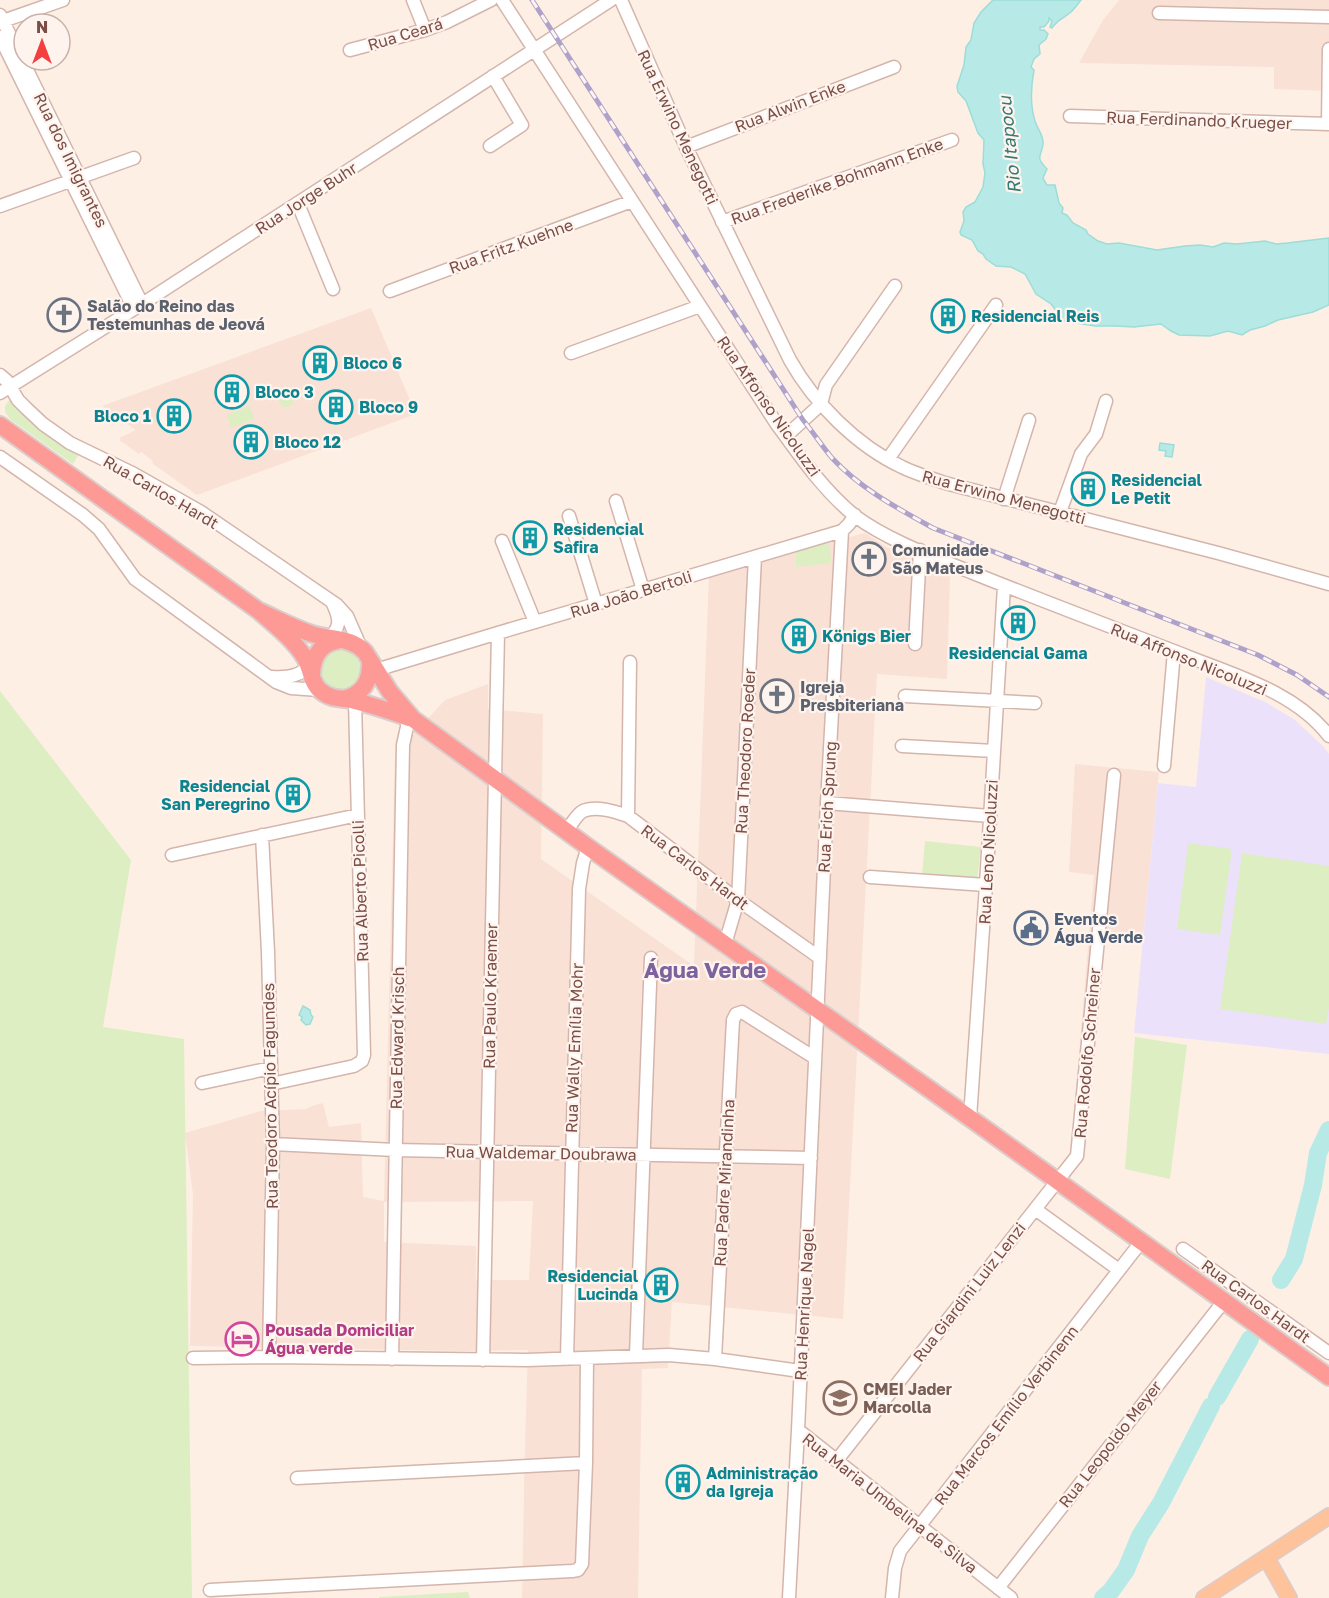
<svg xmlns="http://www.w3.org/2000/svg" width="1329" height="1598" viewBox="0 0 1329 1598" font-family="'Golos Text',sans-serif">
<rect width="100%" height="100%" fill="#feefe5"/>
<!-- residential -->
<path fill="#f9e1d6" fill-rule="evenodd" d="M1119,0H1329V91L1274,89V67L1079,63L1103,20Z
M371,308L416,414L197,495L153,464L152,460L141,452L139,454L119,440L121,437L136,430L102,406Z
M865,533L885,546L950,576L947,679L877,674L843,1319L672,1302L668,1368L642,1369L638,1598H522L525,1441L528,1350L463,1351L190,1346L193,1195L185,1133L261,1111L306,1109L312,1106L323,1103L329,1127L361,1123L363,1197L384,1201L395,754L445,700L488,684V709L543,714L541,859L694,966L709,575ZM533,1201L529,1280H476V1246L384,1242V1202Z
M1075,764L1159,772L1143,937L1104,932L1083,1155L1071,1150L1094,875L1069,872Z"/>
<!-- education -->
<path fill="#ece1fb" d="M1206,677L1267,703L1295,720L1324,747L1329,754V1054L1134,1033L1158,783L1196,787Z"/>
<!-- green -->
<path fill="#ddeec2" d="M279 400a7 7 0 1 1 14 0a7 7 0 1 1-14 0Z
M11,398L81,450L73,464L10,419L5,412V406Z
M250,406L254,419L231,428L227,415Z
M824,543L830,546L831,563L796,567V551Z
M338,648C350,648 368,658 363,673C361,678 356,685 352,690L337,692C333,690 327,687 324,684C312,671 325,652 338,648Z
M0,691L131,860L103,1027L184,1039L192,1598H0Z
M925,841L981,847L977,881L922,875Z
M1188,843L1232,849L1220,935L1177,929Z
M1242,853L1329,866V1007L1326,1024L1220,1009Z
M1135,1037L1187,1045L1170,1179L1125,1169Z
M468,1592L470,1598H379V1597Z"/>
<!-- water -->
<path fill="#b7eae6" stroke="#9cddd8" stroke-width="1.5" d="M993,0H1081C1078,4 1075,8 1071,12C1064,18 1057,20 1052,28L1050,27L1052,21L1049,18V21L1044,27H1040V30H1044L1048,34L1046,39L1039,45L1040,54L1034,59L1031,67L1034,70C1031,86 1030,105 1035,121C1037,128 1044,136 1043,144C1042,156 1034,156 1047,169L1043,178L1047,185H1055L1059,203L1063,208L1062,213L1067,215L1073,223L1086,230L1088,234L1098,241L1107,244L1119,243L1157,250L1185,246L1200,245L1213,247L1224,243L1237,244L1265,241L1276,244L1287,243L1329,238V305L1313,312L1278,320L1265,326L1250,330L1242,335L1228,331L1210,336L1179,335L1171,331L1161,324L1134,327L1116,326H1095L1064,321L1051,304L1036,294L1025,274L1011,267L996,266L986,259L983,254L978,251L972,240L961,235L960,232L964,221L963,212L966,207L975,202L983,187L985,173L983,164L984,140L978,133L966,101L958,92L957,86L964,65L966,47L971,40L974,23L981,12Z
M1160,443L1174,445L1172,457L1165,456L1166,451L1159,450Z
M303,1006L310,1010L311,1015L313,1017L310,1024L306,1025L301,1020L302,1017L299,1015Z"/>
<g fill="none" stroke-linecap="round" stroke-linejoin="round">
<!-- river -->
<path stroke="#b7eae6" stroke-width="18" d="M1281,1280L1294,1259L1313,1185L1318,1153L1329,1130
M1217,1397L1250,1339
M1103,1598L1111,1591L1126,1570L1140,1536L1161,1503L1211,1406"/>
<!-- minor casing -->
<g stroke="#d4b5ac" stroke-width="15">
<path id="minor" d="M413,0L425,30
M502,0L776,423C800,456 823,490 855,516C887,540 936,558 973,573C1045,602 1117,629 1189,657C1237,676 1296,693 1329,736
M621,0L686,147L790,360C814,403 857,446 902,467C916,474 931,478 945,483L1218,553L1329,584
M1159,13L1329,17
M0,15L142,304
M0,22L63,0
M0,37L134,309
M350,50L425,30L447,22L491,0
M1070,116L1329,124
M1328,124L1329,49
M490,146L522,125L493,76
M686,147L894,67
M298,204L333,289
M0,206L134,158
M722,222L952,140
M390,291L632,201
M571,353L700,306
M0,375L7,381L18,400L26,408L43,424L70,443L134,474L201,512L337,605L347,616L361,648
M0,393L142,304L611,0
M821,404L826,385L895,286
M786,436L821,404
M0,457L83,515L99,529L135,579L276,682L291,688L319,690
M888,459L996,305
M1004,499L1029,420
M616,501L643,590
M1060,512L1081,454L1096,434L1106,401
M569,516L596,604
M502,541L535,622
M326,643C340,627 342,622 332,602
M915,644L920,550
M370,674L376,670L498,633L842,531L849,524L855,515
M272,677C289,678 301,676 312,663
M905,696L1035,703
M902,746L994,751
M1164,766L1174,652
M827,803L990,816
M628,816L630,662
M567,830C572,824 576,815 583,811C596,805 616,812 628,816L738,900L820,958
M262,835L268,952L273,1144L269,1357
M172,855L358,815
M870,877L986,885
M725,944L738,900L755,557
M202,1083L271,1068
M271,1084L354,1066L362,1061L364,1055L355,701L357,695
M970,1118L986,885L1004,586
M273,1144L395,1150L811,1158
M1035,1209L1119,1270
M1183,1249L1329,1353
M636,1355L651,958
M193,1358L269,1357L527,1360L669,1355L715,1359L800,1371
M392,1359L403,745L409,718
M567,1359L579,889L583,863L588,847
M715,1359L733,1020L736,1014L742,1012L815,1058
M483,1360L498,633
M798,1430L1011,1598
M837,1460L1077,1156L1114,775
M297,1478L586,1463
M998,1588L1224,1301
M210,1590L572,1571L578,1570L582,1564L586,1463L587,1358
M789,1598L798,1430L827,803L842,531
M892,1598L895,1568L900,1551L1141,1242"/>
</g>
<!-- major casing -->
<g stroke="#dacdcb" stroke-width="18">
<path id="major" d="M1266,1557L1289,1598
M1204,1598L1329,1516"/>
</g>
<!-- highway casing -->
<g stroke="#dacdcb" stroke-width="20">
<path id="highway" d="M0,425L259,611C275,625 294,640 305,658C311,668 311,684 321,691C330,699 340,698 351,700C371,705 391,711 409,718
M259,611C277,619 294,628 312,634C331,640 351,637 365,652L390,692L413,719L588,847L970,1118L1329,1377
M312,674C313,655 321,643 340,640
M343,699C363,695 371,681 370,661"/>
</g>
<!-- minor -->
<use href="#minor" stroke="#fff" stroke-width="12"/>
<!-- major -->
<use href="#major" stroke="#ffc39b" stroke-width="15"/>
<!-- highway -->
<use href="#highway" stroke="#fe9a96" stroke-width="16"/>
<!-- rail casing -->
<g stroke="#aea2ca" stroke-width="5">
<path id="rail" d="M532,0L803,420C813,432 822,446 832,458C861,489 897,508 933,528L1258,655L1297,675L1329,697"/>
</g>
<!-- rail -->
<use href="#rail" stroke="#fff4ed" stroke-width="3" stroke-dasharray="9" stroke-linecap="butt"/>
</g>
<!-- icons -->
<defs>
<g id="church-ring" transform="scale(1.725)"><circle r="9.5" fill="#fff4ed" stroke="#6b7280" stroke-width="1.5"/><path d="M-1.2-6h2.4v3.5h3.3v2.4h-3.3V6h-2.4V-.1h-3.3v-2.4h3.3Z" fill="#6b7280"/></g>
<g id="building-ring" transform="scale(1.725)"><circle r="9.5" fill="#fff4ed" stroke="#0f9aa8" stroke-width="1.5"/><path d="M-4-6H4V6H1V3H-1V6H-4ZM-2.5-4.3h1.7v1.8h-1.7ZM.8-4.3h1.7v1.8H.8ZM-2.5-1h1.7V.8h-1.7ZM.8-1h1.7V.8H.8Z" fill="#0f9aa8"/></g>
<g id="civic-ring" transform="scale(1.725)"><circle r="9.5" fill="#fff4ed" stroke="#5c6f8a" stroke-width="1.5"/><path d="M-.6-6.5H3V-4.5H.6V-3L4-1V1h2V6H-6V1h2V-1L-.6-3ZM-1.2 2.5V6h2.4V2.5Z" fill="#5c6f8a"/></g>
<g id="hotel-ring" transform="scale(1.725)"><circle r="9.5" fill="#fff4ed" stroke="#d1479c" stroke-width="1.5"/><path d="M-6-4.5h1.5V1H6V5H4.5V3h-9V5H-6ZM-4 0a1.8 1.8 0 1 1 3.6 0ZM.5 0V-2.5h3Q6-2.5 6 0Z" fill="#d1479c"/></g>
<g id="school-ring" transform="scale(1.725)"><circle r="9.5" fill="#fff4ed" stroke="#8d6e63" stroke-width="1.5"/><path d="M0-5L7-2L0 1L-7-2ZM-4 1L0 2.5L4 1V4Q0 6-4 4Z" fill="#8d6e63"/></g>
</defs>
<g fill-rule="evenodd">
<use href="#church-ring" x="64" y="315"/>
<use href="#building-ring" x="948" y="316"/>
<use href="#building-ring" x="320" y="363"/>
<use href="#building-ring" x="232" y="392"/>
<use href="#building-ring" x="336" y="407"/>
<use href="#building-ring" x="174" y="416"/>
<use href="#building-ring" x="251" y="442"/>
<use href="#building-ring" x="1088" y="489"/>
<use href="#building-ring" x="530" y="538"/>
<use href="#church-ring" x="869" y="559"/>
<use href="#building-ring" x="1018" y="623"/>
<use href="#building-ring" x="799" y="636"/>
<use href="#church-ring" x="777" y="696"/>
<use href="#building-ring" x="293" y="795"/>
<use href="#civic-ring" x="1031" y="928"/>
<use href="#building-ring" x="661" y="1285"/>
<use href="#hotel-ring" x="242" y="1339"/>
<use href="#school-ring" x="840" y="1398"/>
<use href="#building-ring" x="683" y="1482"/>
</g>
<g text-anchor="middle" stroke-width="4.5" stroke-linejoin="round" paint-order="stroke">
<!-- street labels -->
<g font-size="16" fill="#7a4e47" stroke="#fff4ed">
<text transform="translate(405 34) rotate(-17)" y="6">Rua Ceará</text>
<text transform="translate(790 106) rotate(-21)" y="6">Rua Alwin Enke</text>
<text transform="translate(1199 120) rotate(2)" y="6">Rua Ferdinando Krueger</text>
<text transform="translate(678 127) rotate(65)" y="6">Rua Erwino Menegotti</text>
<text transform="translate(71 160) rotate(64)" y="6">Rua dos Imigrantes</text>
<text transform="translate(837 181) rotate(-20)" y="6">Rua Frederike Bohmann Enke</text>
<text transform="translate(306 198) rotate(-33)" y="6">Rua Jorge Buhr</text>
<text transform="translate(511 246) rotate(-20)" y="6">Rua Fritz Kuehne</text>
<text transform="translate(769 406) rotate(55)" y="6">Rua Affonso Nicoluzzi</text>
<text transform="translate(161 492) rotate(30)" y="6">Rua Carlos Hardt</text>
<text transform="translate(1004 497) rotate(15)" y="6">Rua Erwino Menegotti</text>
<text transform="translate(631 594) rotate(-17)" y="6">Rua João Bertoli</text>
<text transform="translate(1189 659) rotate(22)" y="6">Rua Affonso Nicoluzzi</text>
<text transform="translate(745 751) rotate(-87)" y="6">Rua Theodoro Roeder</text>
<text transform="translate(827 807) rotate(-87)" y="6">Rua Erich Sprung</text>
<text transform="translate(988 852) rotate(-87)" y="6">Rua Leno Nicoluzzi</text>
<text transform="translate(695 867) rotate(37)" y="6">Rua Carlos Hardt</text>
<text transform="translate(360 891) rotate(-92)" y="6">Rua Alberto Picolli</text>
<text transform="translate(490 996) rotate(-89)" y="6">Rua Paulo Kraemer</text>
<text transform="translate(397 1038) rotate(-89)" y="6">Rua Edward Krisch</text>
<text transform="translate(574 1048) rotate(-88)" y="6">Rua Wally Emília Mohr</text>
<text transform="translate(1087 1053) rotate(-85)" y="6">Rua Rodolfo Schreiner</text>
<text transform="translate(270 1096) rotate(-91)" y="6">Rua Teodoro Acípio Fagundes</text>
<text transform="translate(541 1153) rotate(1)" y="6">Rua Waldemar Doubrawa</text>
<text transform="translate(724 1183) rotate(-87)" y="6">Rua Padre Mirandinha</text>
<text transform="translate(969 1292) rotate(-52)" y="6">Rua Giardini Luiz Lenzi</text>
<text transform="translate(1256 1301) rotate(36)" y="6">Rua Carlos Hardt</text>
<text transform="translate(804 1304) rotate(-87)" y="6">Rua Henrique Nagel</text>
<text transform="translate(1006 1415) rotate(-52)" y="6">Rua Marcos Emílio Verbinenn</text>
<text transform="translate(1110 1444) rotate(-52)" y="6">Rua Leopoldo Meyer</text>
<text transform="translate(890 1503) rotate(38)" y="6">Rua Maria Umbelina da Silva</text>
</g>
<!-- worship labels -->
<g font-size="16" font-weight="bold" fill="#5b616d" stroke="#fff4ed" text-anchor="start">
<text x="87" y="312">Salão do Reino das<tspan x="87" dy="18">Testemunhas de Jeová</tspan></text>
<text x="892" y="556">Comunidade<tspan x="892" dy="18">São Mateus</tspan></text>
<text x="800" y="693">Igreja<tspan x="800" dy="18">Presbiteriana</tspan></text>
</g>
<!-- culture labels -->
<g font-size="16" font-weight="bold" fill="#0d838f" stroke="#fff4ed" text-anchor="start">
<text x="971" y="322">Residencial Reis</text>
<text x="343" y="369">Bloco 6</text>
<text x="255" y="398">Bloco 3</text>
<text x="359" y="413">Bloco 9</text>
<text x="151" y="422" text-anchor="end">Bloco 1</text>
<text x="274" y="448">Bloco 12</text>
<text x="1111" y="486">Residencial<tspan x="1111" dy="18">Le Petit</tspan></text>
<text x="553" y="535">Residencial<tspan x="553" dy="18">Safira</tspan></text>
<text x="822" y="642">Königs Bier</text>
<text x="1018" y="659" text-anchor="middle">Residencial Gama</text>
<text x="270" y="792" text-anchor="end">Residencial<tspan x="270" dy="18">San Peregrino</tspan></text>
<text x="638" y="1282" text-anchor="end">Residencial<tspan x="638" dy="18">Lucinda</tspan></text>
<text x="706" y="1479">Administração<tspan x="706" dy="18">da Igreja</tspan></text>
</g>
<!-- service labels -->
<g font-size="16" font-weight="bold" fill="#4e5e75" stroke="#fff4ed" text-anchor="start">
<text x="1054" y="925">Eventos<tspan x="1054" dy="18">Água Verde</tspan></text>
</g>
<!-- hotel labels -->
<g font-size="16" font-weight="bold" fill="#b23c85" stroke="#fff4ed" text-anchor="start">
<text x="265" y="1336">Pousada Domiciliar<tspan x="265" dy="18">Água verde</tspan></text>
</g>
<!-- education labels -->
<g font-size="16" font-weight="bold" fill="#785e54" stroke="#fff4ed" text-anchor="start">
<text x="863" y="1395">CMEI Jader<tspan x="863" dy="18">Marcolla</tspan></text>
</g>
<!-- water labels -->
<g font-size="18" font-style="italic" fill="#367975" stroke="#fff4ed">
<text transform="translate(1010 145) rotate(-96)" y="6">Rio Itapocu</text>
</g>
<!-- district labels -->
<g font-size="22" font-weight="bold" fill="#7c629e" stroke="#fff4ed">
<text x="705" y="978">Água Verde</text>
</g>
</g>
<!-- north arrow -->
<g transform="translate(42 42)"><circle r="28" fill="#fff4ed" stroke="#cab2ab" stroke-width="1.5"/>
<path d="M0-4.5L10 22L0 15L-10 22Z" fill="#f33f3f"/>
<text y="-9" font-size="16" font-weight="bold" text-anchor="middle" fill="#7a4e47">N</text>
</g>
</svg>
